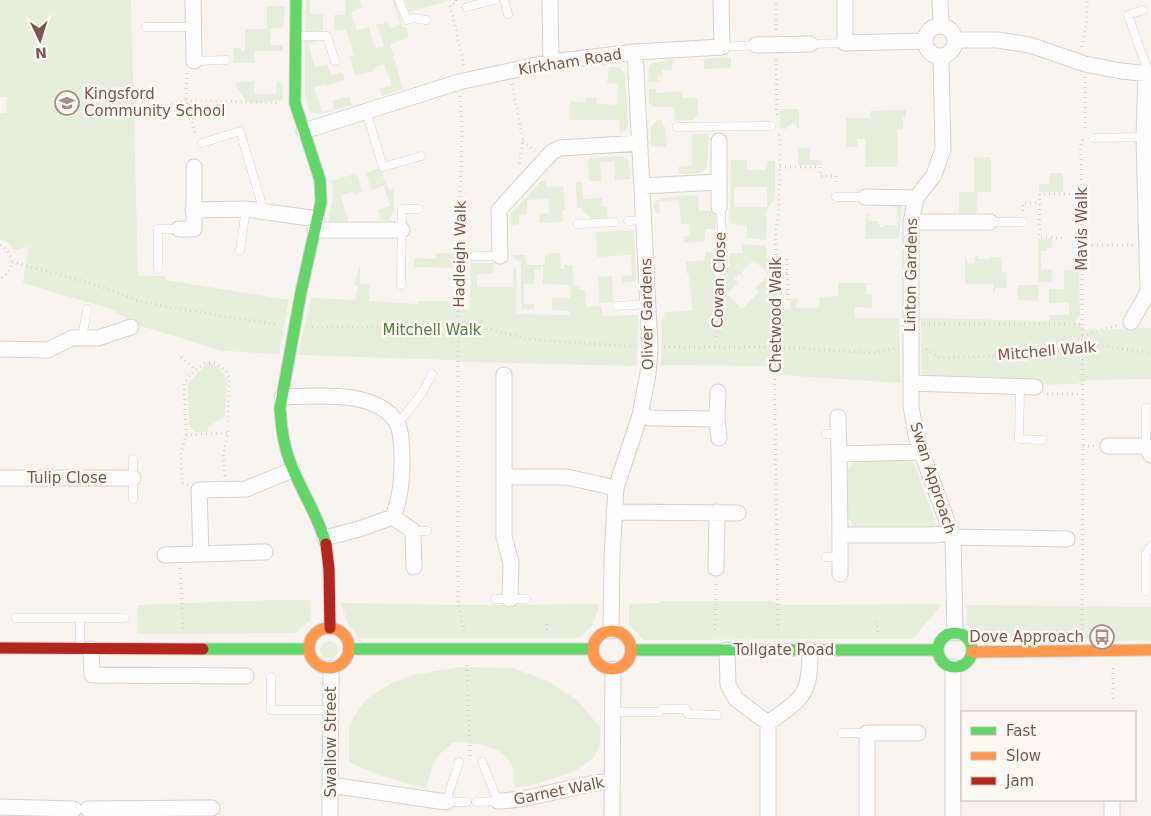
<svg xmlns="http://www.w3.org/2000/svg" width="1151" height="816" viewBox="0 0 1151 816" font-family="'DejaVu Sans',sans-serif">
<rect width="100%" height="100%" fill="#f8f4f0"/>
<!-- green -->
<path fill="#e8eedc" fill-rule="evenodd" d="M0,0H131L138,276H165L166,280L289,300L279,354L222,351L138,325L111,309L23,283L29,247L14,250L10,244L0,239V113H6L7,97H0Z
M306,0H310V14H323V31H305Z
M346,0H360L363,8L351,12L357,31L369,27L375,49L384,46L377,25L387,22L390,28L400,25L392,0H395L403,27H406L409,38L390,44L403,89L382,96L379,89L392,85L384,64L373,68V71L355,76L349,57L354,55L346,29L334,31V15H346Z
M405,0H452L409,12Z
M267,6H285L283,28H270V45H283V51H254V63H234V48H241V51H245V29H267Z
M305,41H319L308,44L315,67L327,64L331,75L342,72L345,80L326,86L325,84L314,87L322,112L334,109L332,101L349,96L352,105L320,114L309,112L305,93Z
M731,57V68L704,69V59Z
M673,60L672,70H662V76L658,77L659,82H648L649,66L653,63Z
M609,67H615L621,69L625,75L628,125L626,130L620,133L619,120H569L571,101L586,103V97L597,98L596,103L617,105L619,84L607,83Z
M254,81V94H276L277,81H282L283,100L257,103L247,101L236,87V82Z
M649,89H656L657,93L682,91V98H698V114L693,120L675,121L674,107H655L649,103Z
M780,109H799V129L794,123L787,126V129L780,128Z
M906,110V117H903V129H898V167H866V139H857V147H846V118H870V111Z
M657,120H662V126H665L667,147L651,146V127Z
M692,134H709L707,167C701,176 688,174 678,174V167L692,166Z
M798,148H810V160H822V165H798Z
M621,156L628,160L631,179L615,180L614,161L600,162L601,181H589L588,161L591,158Z
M991,157V192H978L977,211L972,216H959V192H974V158Z
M731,160H747V170H766V161H775V198L766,211V240L747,238V225L733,224L730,222ZM734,187H767V207H734Z
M380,168L386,185H387L389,190L394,188V211L389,220H381L378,210L390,206L384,186L371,190L366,173Z
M1050,173H1063V192H1039V184H1050Z
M354,174L355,177L357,176L363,192L354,195L353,191L341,196L349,222L328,223L333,197L332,181Z
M541,181H545L546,187L563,186L565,209L562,210L563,222L540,223L539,214L549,213L548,199L527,200V214L519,215V224L512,225L511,214Z
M576,182H582L583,199L602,198L603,207H607L608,218L592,219L583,211V208H577Z
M698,195L699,211H717L716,229H705V241L685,243L684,236H690L689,224H681L679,200L659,201L660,213H655C654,207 653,201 660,198Z
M891,204H902L899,239H866V214H868L869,221H878L880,227H884L885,221L886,225H898L897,207H891Z
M634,230L636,281L622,283V276L632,275L631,255L597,257L596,232Z
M1038,239H1052V248H1047V251H1041V269L1052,270V282H1038Z
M742,244L766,246V258L773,266V312L790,309V298H798V303H796V308H819L820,297L838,296V283H872L867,284L866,294L872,295V308L855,307V318H899L900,383L781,375L770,366L661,365L662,319L665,318L664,312L692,311C691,296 690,287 690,273H686V262L705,260V252H716V310L720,311L721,266L730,267V253H742ZM754,260L769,275L755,288L759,292L742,309L727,294L738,283L734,278L739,274L743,278L744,277L741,273Z
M436,253H454V268L414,267V258L435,259Z
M560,253L561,269H564V265H572L574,286H579V290H585L586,307L601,306L602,316L638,315L637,366L465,362L452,360L298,355L311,298L355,300L358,286L354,284L360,265V284H370L369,301L417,304L418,301H453L469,312L471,263H494L493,273L477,274V287H513L514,268H516V314L569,315V311L552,310V298H570L571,285L543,284V267H541V270H534V284H524V304H534V310L521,309V262L513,258V255H525L526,265H545V254Z
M965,256C968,259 965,264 973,264L975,262V257L978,256V259H990V257H1002V272L1006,273V288H995V293H993V284H965Z
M1076,259H1079L1080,315L1075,321L1086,330L1151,328V379L1090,380L1076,384L1015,385L1016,378L922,375L921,318L1049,321V315H1069V303H1049V289H1064V270H1076Z
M612,276L613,302L599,303L598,277Z
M1018,285H1038V301L1018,300Z
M210,363L214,364L227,378L225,416L208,427V432H195L189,425L188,384L205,365Z
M858,461H913L937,526L921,529L860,530L854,527L848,517V471L852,464Z
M272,600H311L310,621L294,633L137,634L138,605Z
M661,601H770L783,605L942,604L913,639L644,640L629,625V604L661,603Z
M341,603L464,605L600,604L592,626L579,638H359L348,624Z
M966,605L1151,607V641H985L967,625Z
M320 650a9 9 0 1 1 18 0a9 9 0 1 1-18 0Z
M461,667L513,668L548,681L577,700L600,727V743L594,758L573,772L537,784L515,788C514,782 514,774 513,768C506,746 474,743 454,742C434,757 432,763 427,788L380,776L349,762V725L365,700L390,684L412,675Z"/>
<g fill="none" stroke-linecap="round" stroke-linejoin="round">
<!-- lane casing -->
<g stroke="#d8d1cd" stroke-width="9">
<path id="lane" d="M399,0L407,20L413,18L426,20
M504,0L508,14
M467,7L494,0
M1143,10L1128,15L1149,74
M146,27H194
M297,36H327L335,61
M810,44L845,43
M722,47L756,45
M194,61L226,60
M366,111L383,167L421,156
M677,127L771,126
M1094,138L1145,137
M202,143L240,131L264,212
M836,197H865
M719,207L721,213L723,264
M628,221L644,220
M990,222H1023
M578,224L615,222
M240,250L246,209
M474,256H500
M158,269V229H179
M401,285L402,209H418
M617,306L649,304
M82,338L87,309
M1020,387L1019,439L1042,440
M398,424L422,393L432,374
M826,434H839
M1146,446V408
M133,499V459
M413,531H427
M826,557H840
M1146,591V553L1151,546
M495,599H526
M16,618H125
M80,647V618
M271,677V710H331
M612,712H659L662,709H686L688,714L717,715
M842,733H867
M459,762L446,802H467
M476,802L498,801L482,762"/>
</g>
<!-- street casing -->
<g stroke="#d8d1cd" stroke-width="17">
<path id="street" d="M193,0L194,61
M550,0L551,62
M845,0V43L925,41
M940,0L941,25
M925 41a15 15 0 1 1 30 0a15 15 0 1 1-30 0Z
M956,40H998L1030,45L1085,64L1121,71L1151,74
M756,45L810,44
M941,56L943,149L934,175L916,198L911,222V407L917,440L953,537L955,633
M304,131L459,82L551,62L635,52L722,47L721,0
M642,186L719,182V141
M865,197L916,198
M719,207V182
M193,210L246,209L317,219
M911,222H990
M179,229H194V167
M315,230H402
M500,256L499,210L552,152L560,148L640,143
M1131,322L1148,292L1144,137L1146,74
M0,349L48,350L72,338H98L131,327
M504,375V537L511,563L510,599
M911,383L1035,387
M718,392L717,419L719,438
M282,397C315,396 377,389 397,423C402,432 401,446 402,457C402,477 401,497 393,517L359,529L325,538
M640,415L651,418L717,419
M838,417L839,454
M1108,446H1146L1151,455
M922,452L839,454L840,535H933L951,533
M505,477H567L616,488
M0,478H133
M614,512L738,513
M393,517L413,531L414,567
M840,535V574
M953,537L1067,539
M201,554L199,490L246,489L292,470
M165,555L265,552
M716,568L717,512
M611,631L612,557L616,488L640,415L648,374L650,347L635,52
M91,649L92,675L246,676
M727,650L728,685L736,699L768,723
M768,723C804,697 810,696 810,650
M330,785L446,802
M498,801C537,800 573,784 612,781
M0,807L74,809
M88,809L212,808
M330,816L331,668
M612,816L613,669
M768,816V723
M867,816V733H918
M953,816V667
M1112,816V800"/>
</g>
<!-- fast casing -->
<g stroke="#d8d0cc" stroke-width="13">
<path id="fast" d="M296,0L295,103L320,180L321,202L301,292L280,408C281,427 283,444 290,462C300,489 318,515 326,544
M938 650a17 17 0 1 1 34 0a17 17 0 1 1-34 0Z
M203,649H309
M349,649H593
M631,650H938"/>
</g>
<!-- slow casing -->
<g stroke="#d8d0cc" stroke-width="13">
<path id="slow" d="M309 648a20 20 0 1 1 40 0a20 20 0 1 1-40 0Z
M593 650a19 19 0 1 1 38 0a19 19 0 1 1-38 0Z
M972,652L1151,650"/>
</g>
<!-- jam casing -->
<g stroke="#d8d0cc" stroke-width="13">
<path id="jam" d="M326,544L329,569L330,628
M0,648L203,649"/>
</g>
<!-- path -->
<path stroke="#dbd3d0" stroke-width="3" stroke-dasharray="1 4" stroke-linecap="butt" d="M456,0V3L450,5L464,65V68
M776,30V0
M1082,47L1087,20V0
M776,59L777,118
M187,73L186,100L196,135
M1085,77V131
M512,84L523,140L519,167
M460,96L462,138L458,256V600L464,632
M138,115L186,100L277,103
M523,141L535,151
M780,167H820V176H836V186
M1023,211V203H1040
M1062,238L1039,237L1040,194H1082
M0,245C15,253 15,270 0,279
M1082,245H1134
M787,259L788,303
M12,262L94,284L139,301L180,309L279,325
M776,273H787
M776,293H788
M924,324H1082
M312,327H386L463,322L527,339L635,347
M1082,336L1118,325
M664,347H774L874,353L897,348
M716,347L719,273
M926,349L940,358L1050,354L1070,348L1086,346H1104L1151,353
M181,357L196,370
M1047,394H1082
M186,435L228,433
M1083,446H1095
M188,485L182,483L181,453L186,435L184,384L191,374L205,363H215L226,371L229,378L228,433L223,454L225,477
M180,568L183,632
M877,621L878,633
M547,624V631
M715,630L716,581
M778,630L774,347L776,232L779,211L780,138L779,134
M1082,635L1083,446L1081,143L1083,139
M467,665L470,759
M1113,699V667"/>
<!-- lane -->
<use href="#lane" stroke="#fefdfd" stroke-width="8"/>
<!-- street -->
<use href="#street" stroke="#fefdfd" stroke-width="15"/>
<!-- fast -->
<use href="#fast" stroke="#63d668" stroke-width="11"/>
<!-- slow -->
<use href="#slow" stroke="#ff974d" stroke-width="11"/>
<!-- jam -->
<use href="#jam" stroke="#b3261e" stroke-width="11"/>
</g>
<!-- icons -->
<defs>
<g id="school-ring" transform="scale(1.25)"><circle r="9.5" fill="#fef9f3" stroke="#a49087" stroke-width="1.5"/><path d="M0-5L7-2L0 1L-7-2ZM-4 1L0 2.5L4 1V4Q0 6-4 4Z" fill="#a49087"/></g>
<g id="bus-ring" transform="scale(1.25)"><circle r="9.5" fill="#fef9f3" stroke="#a49087" stroke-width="1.5"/><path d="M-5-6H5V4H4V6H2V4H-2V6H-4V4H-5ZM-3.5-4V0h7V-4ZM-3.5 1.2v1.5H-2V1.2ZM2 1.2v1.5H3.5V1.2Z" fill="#a49087"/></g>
</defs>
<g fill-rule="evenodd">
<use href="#school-ring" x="67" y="103"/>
<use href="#bus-ring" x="1102" y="637"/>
</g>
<g text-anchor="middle" stroke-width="5" stroke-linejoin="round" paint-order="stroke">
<!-- street labels -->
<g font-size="15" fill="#775a4f" stroke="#fef9f3">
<text transform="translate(570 62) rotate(-9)" y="5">Kirkham Road</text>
<text transform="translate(1082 229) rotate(-90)" y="5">Mavis Walk</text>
<text transform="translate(460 254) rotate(-89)" y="5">Hadleigh Walk</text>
<text transform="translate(911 275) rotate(-89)" y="5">Linton Gardens</text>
<text transform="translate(719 280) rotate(-88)" y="5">Cowan Close</text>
<text transform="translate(647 314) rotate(-91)" y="5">Oliver Gardens</text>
<text transform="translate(776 315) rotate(-90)" y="5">Chetwood Walk</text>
<text transform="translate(1047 351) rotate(-5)" y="5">Mitchell Walk</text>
<text x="67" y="483">Tulip Close</text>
<text transform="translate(933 478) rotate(72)" y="5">Swan Approach</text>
<text x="784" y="655">Tollgate Road</text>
<text transform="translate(331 742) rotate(-90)" y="5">Swallow Street</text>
<text transform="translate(559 791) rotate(-11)" y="5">Garnet Walk</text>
</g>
<!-- poi labels -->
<g font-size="15" fill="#775a4f" stroke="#fef9f3" text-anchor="start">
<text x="84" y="99">Kingsford<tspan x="84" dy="17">Community School</tspan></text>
<text x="1084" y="642" text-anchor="end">Dove Approach</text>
</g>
<!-- park labels -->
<g font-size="15" fill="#5c7c47" stroke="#fef9f3">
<text x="432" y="335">Mitchell Walk</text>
</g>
</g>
<!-- legend -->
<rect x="961" y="711" width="175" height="90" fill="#fef9f3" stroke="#c8b9b1"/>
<rect x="971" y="727" width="25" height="8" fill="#63d668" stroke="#c8b9b1"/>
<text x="1006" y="736" font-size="15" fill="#775a4f">Fast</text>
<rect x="971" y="752" width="25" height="8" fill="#ff974d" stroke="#c8b9b1"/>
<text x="1006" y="761" font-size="15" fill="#775a4f">Slow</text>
<rect x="971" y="777" width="25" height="8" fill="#b3261e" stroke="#c8b9b1"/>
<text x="1006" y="786" font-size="15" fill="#775a4f">Jam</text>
<!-- north arrow -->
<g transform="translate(40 40) rotate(176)" stroke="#fef9f3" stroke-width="4" paint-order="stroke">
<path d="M0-4L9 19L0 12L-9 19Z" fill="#775a4f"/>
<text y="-8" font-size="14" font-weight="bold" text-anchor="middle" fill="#775a4f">N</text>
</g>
</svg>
